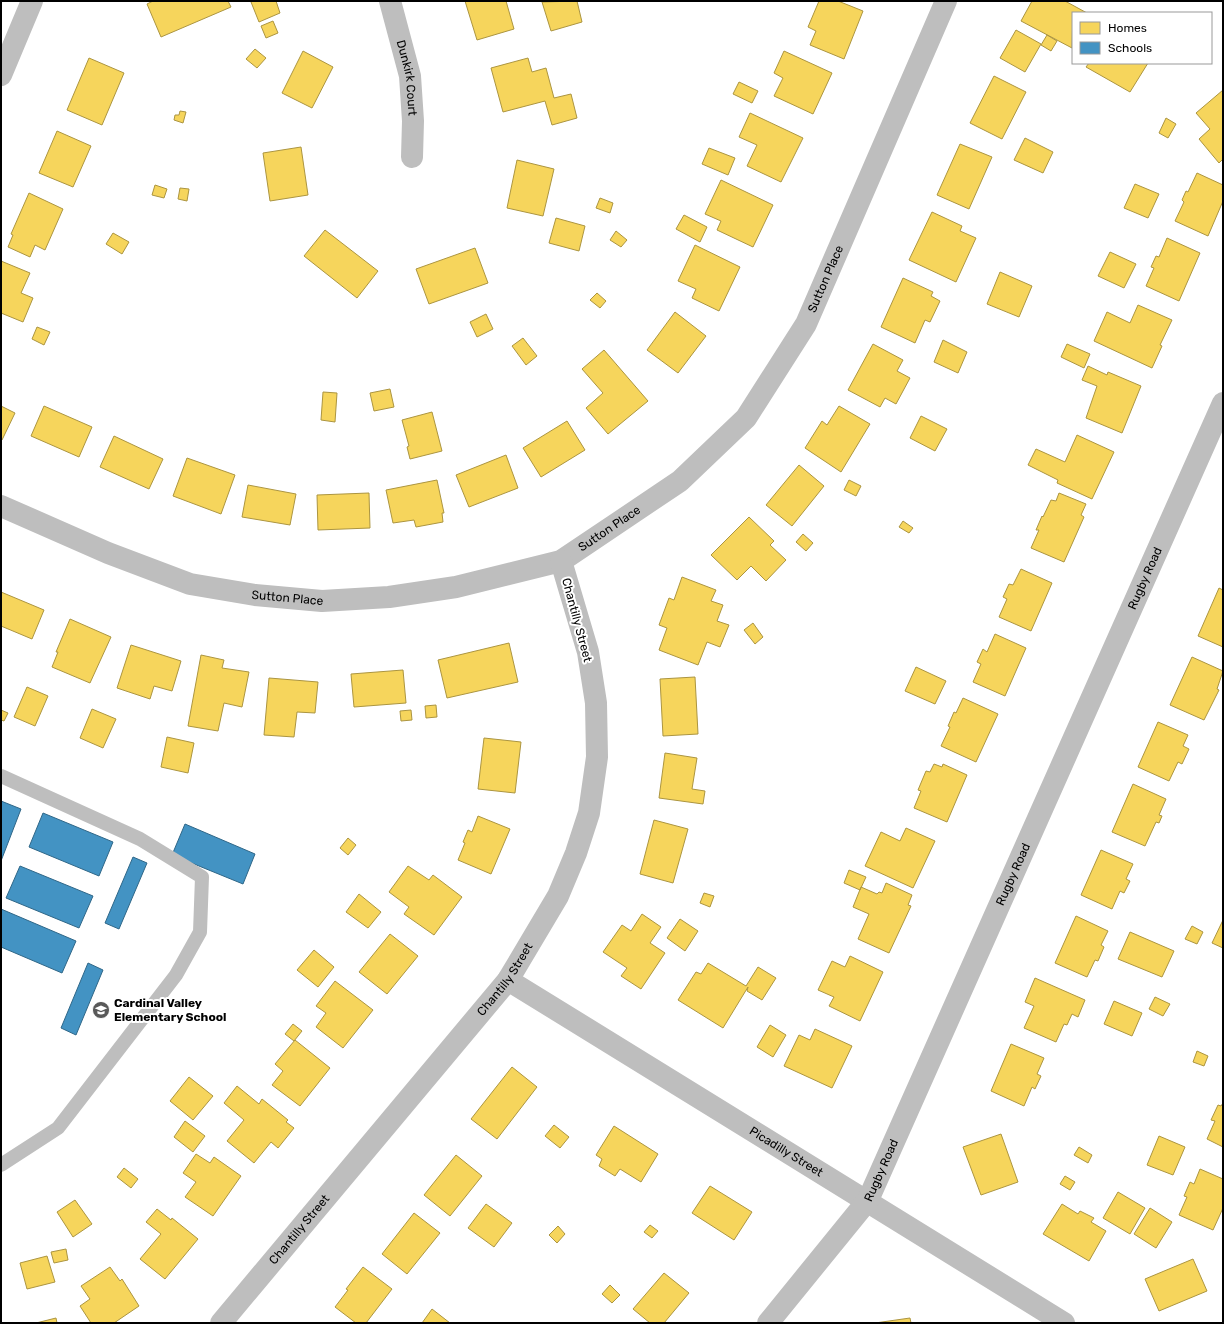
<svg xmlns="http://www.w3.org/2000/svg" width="1224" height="1324" viewBox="0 0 1224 1324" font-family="Rubik,sans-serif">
<rect width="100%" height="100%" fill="#fff"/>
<!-- homes -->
<path fill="#f6d55c" stroke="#ac9540" d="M153,1H228L231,7L161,37L147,4Z
M254,1H276L280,13L259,22L251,2Z
M465,1H506L514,29L477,40Z
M577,1L582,22L551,31L542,2Z
M819,1H838L863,11L844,59L810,45L816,31L808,27Z
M1032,1H1065L1087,13H1073L1072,48L1021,21Z
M273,21L278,33L266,38L261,26Z
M1016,30L1041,44L1025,72L1000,58Z
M1047,35L1057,41L1051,51L1041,45Z
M255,49L266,58L257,68L246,59Z
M303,51L333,67L312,108L282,93Z
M784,51L832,73L813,114L774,96L783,78L774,73Z
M89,58L124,73L102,125L67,110Z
M528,58L532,72L546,68L554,98L571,94L577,118L552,125L545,101L503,112L491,68Z
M1089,63H1148L1130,92L1086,67Z
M994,76L1026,92L1002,139L970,123Z
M739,82L758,91L752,103L733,94Z
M1223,90V159L1219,163L1199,139L1210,129L1196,113Z
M180,111L186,112L183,123L174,120L175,115H179Z
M750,113L803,138L781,182L747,166L757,145L739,137Z
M1166,118L1176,124L1168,138L1159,133Z
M57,131L91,146L73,187L39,173Z
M1025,138L1053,152L1043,173L1014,160Z
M960,144L992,157L969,209L937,195Z
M301,147L308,195L270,201L263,153Z
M709,148L735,158L728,175L702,164Z
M517,160L554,169L543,216L507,208Z
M1197,173L1223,185V201L1208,236L1175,221L1184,202L1182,200L1186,191L1188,192Z
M721,180L773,205L753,247L717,230L721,221L705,214Z
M1135,184L1159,194L1148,218L1124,208Z
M155,185L167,189L164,198L152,195Z
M180,188L189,189L187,201L178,199Z
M29,193L63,209L45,250L35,245L30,257L8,247L13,235L11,234Z
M600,198L613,203L610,213L596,208Z
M932,212L962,226L960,231L976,238L956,282L909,260Z
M684,215L707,227L700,242L676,229Z
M556,218L585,226L579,251L549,243Z
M325,230L378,271L357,298L304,256Z
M616,231L627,240L621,247L610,240Z
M113,233L129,242L122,254L106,244Z
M1167,238L1200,253L1179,301L1146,286L1154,268L1151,267L1156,256L1159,257Z
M695,245L740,267L719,311L692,298L696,289L678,281Z
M475,248L488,283L429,304L416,269Z
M1110,252L1136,264L1124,288L1098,276Z
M1,261L30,273L21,293L33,298L23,322L1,313Z
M1000,272L1032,286L1019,317L987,304Z
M903,278L933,292L931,296L940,301L930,322L925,320L915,343L881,327Z
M597,293L606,301L600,308L590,300Z
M1138,305L1172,320L1160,345L1162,346L1152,368L1094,341L1107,312L1130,323Z
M675,312L706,336L678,373L647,350Z
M486,314L493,329L477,337L470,322Z
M37,327L50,332L44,345L32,339Z
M523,338L537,356L526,365L512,346Z
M943,340L967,352L958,373L934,362Z
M873,344L903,360L897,371L910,378L896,404L885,398L880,407L848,390Z
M1067,344L1090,354L1084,368L1061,357Z
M604,350L648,401L608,434L586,408L603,393L582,369Z
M1088,366L1107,375L1108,372L1141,386L1122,433L1086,418L1097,386L1082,380Z
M390,389L394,407L374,411L370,393Z
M323,392L337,393L335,422L321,420Z
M1,406L15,413L2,440L1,439Z
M44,406L92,427L79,457L31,436Z
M839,406L870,424L841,472L805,448L822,421L827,425Z
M432,412L442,451L410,459L407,447L409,446L402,420Z
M921,416L947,429L935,451L910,438Z
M567,421L585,450L541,477L523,448Z
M1077,435L1114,452L1092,499L1057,483L1058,480L1028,465L1036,449L1065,462Z
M114,436L163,459L149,489L100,467Z
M506,455L518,488L469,507L456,475Z
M187,458L235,475L221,514L173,496Z
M799,465L824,486L792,526L766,505Z
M437,480L444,513H442L443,522L416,527L414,520L393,523L386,490Z
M849,480L861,486L856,496L844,490Z
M248,485L296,494L290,525L242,517Z
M369,493L370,528L318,530L317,495Z
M1059,493L1086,504L1081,515L1084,517L1064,562L1031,548L1039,530H1036L1042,516L1043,517L1051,500L1056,501Z
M749,517L774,541L770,545L786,560L766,581L751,566L737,580L711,555Z
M903,521L913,528L909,533L899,527Z
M803,534L813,543L806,551L796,542Z
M1021,569L1052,583L1031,631L999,617L1007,599L1003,597L1009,584L1013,585Z
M682,577L716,590L711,601L723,605L717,621L729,625L720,647L707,642L698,665L659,650L667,628L659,625L669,598L674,600Z
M1219,588L1223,590V647L1198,636Z
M1,592L44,610L32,639L1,626Z
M70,619L111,637L90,683L52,667L58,652H56Z
M753,623L763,637L755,644L744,630Z
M995,634L1026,648L1005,696L973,682L981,664L977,662L983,649L987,652Z
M509,643L518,682L447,698L438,660Z
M131,645L181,661L172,691L154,686L150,699L117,688Z
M201,655L224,660L222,668L249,672L242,707L224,703L218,731L188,726Z
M1192,657L1223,671L1217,689L1219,690L1204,720L1170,705Z
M916,667L946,681L935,704L905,691Z
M403,670L406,703L354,707L351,674Z
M695,677L698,734L663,736L660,679Z
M269,678L318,682L315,713L297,712L294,737L264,735Z
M27,687L48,696L35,726L14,717Z
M963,698L998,714L976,762L941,746L950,727L948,726L954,712L956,713Z
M436,705L437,717L426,718L425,706Z
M92,709L116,719L103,748L80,738Z
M1,710L8,713L4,721L1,720Z
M411,710L412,720L401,721L400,711Z
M1158,722L1188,735L1183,746L1189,749L1182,764L1178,762L1169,781L1138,767Z
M167,737L194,743L188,773L161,767Z
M484,738L521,742L515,793L478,789Z
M665,753L697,758L692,789L705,791L703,804L659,798Z
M934,764L942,767L943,764L967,775L947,822L914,808L921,791L918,790L926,771L930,772Z
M1133,784L1166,799L1159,815L1162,816L1159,823L1156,822L1145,846L1112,832Z
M478,816L510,829L491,874L458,860L465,843L463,842L468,830L472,832Z
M654,820L688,829L673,883L640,874Z
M906,828L935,841L913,888L865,866L881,832L900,841Z
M348,838L356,845L348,855L340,848Z
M1101,850L1133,864L1126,879L1130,881L1124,893L1120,891L1112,909L1081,895Z
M408,866L429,880L433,875L462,897L434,935L404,914L409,907L389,892Z
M849,870L866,877L860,890L844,883Z
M886,883L912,895L908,905L911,906L889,953L858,939L869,914L853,907L861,887L877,894L879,892L882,893Z
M704,893L714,896L710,907L700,903Z
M359,894L381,912L368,928L346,912Z
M642,914L661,927L650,943L665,953L641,989L621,976L627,968L603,952L622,925L631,931Z
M1076,916L1108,931L1101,945L1104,947L1098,961L1095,960L1087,977L1055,963Z
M680,919L698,931L685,951L667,938Z
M1223,920V948L1212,943Z
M1192,926L1203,932L1197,944L1185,939Z
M1130,932L1174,951L1162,977L1118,959Z
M390,934L418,956L387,994L359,972Z
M314,950L334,967L318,987L297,970Z
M850,956L883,972L860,1021L829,1006L834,997L818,990L832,961L845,967Z
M708,963L746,986L758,967L776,978L762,1000L747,991L748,987L723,1028L678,1000L696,972L701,974Z
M1035,978L1085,1000L1078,1017L1072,1014L1067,1025L1064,1024L1056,1042L1024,1028L1034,1006L1025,1002Z
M335,981L373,1010L343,1048L316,1027L326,1013L316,1006Z
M1155,997L1170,1004L1163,1016L1149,1009Z
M1114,1001L1142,1013L1132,1036L1104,1024Z
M293,1024L302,1031L294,1041L285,1034Z
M770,1025L786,1035L773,1057L757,1047Z
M815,1029L852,1046L832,1088L784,1066L799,1035L810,1040Z
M295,1040L330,1068L300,1106L272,1085L283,1071L275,1064Z
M1011,1044L1044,1058L1037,1074L1041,1076L1035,1089L1032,1087L1024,1106L991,1091Z
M1197,1051L1208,1056L1204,1066L1193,1062Z
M512,1067L537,1087L497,1139L471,1119Z
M189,1077L213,1096L193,1120L170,1101Z
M237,1086L259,1104L262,1099L288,1120L286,1122L294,1128L278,1148L271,1142L254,1163L227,1141L244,1120L224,1103Z
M1223,1103V1147L1207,1139L1215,1121L1211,1120L1218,1105L1221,1106Z
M185,1121L205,1136L193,1152L174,1137Z
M554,1125L569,1137L560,1148L545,1136Z
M614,1126L658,1154L641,1182L620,1169L615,1176L599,1166L602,1159L596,1155Z
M1001,1134L1018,1182L981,1195L963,1147Z
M1159,1136L1185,1147L1173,1175L1147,1165Z
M1079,1147L1092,1155L1088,1163L1074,1155Z
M196,1154L210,1163L214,1157L241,1176L213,1216L185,1197L196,1182L183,1173Z
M456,1155L482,1176L450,1216L424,1195Z
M124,1168L138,1179L131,1188L117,1177Z
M1200,1169L1223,1179V1208L1213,1230L1179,1215L1187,1197L1184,1196L1190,1182L1194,1184Z
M1065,1176L1075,1182L1070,1190L1060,1184Z
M710,1186L752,1212L734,1240L692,1213Z
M1118,1192L1145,1208L1130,1234L1103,1218Z
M75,1200L92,1224L73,1237L57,1212Z
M486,1204L512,1223L494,1247L468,1228Z
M1062,1204L1078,1214L1080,1211L1094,1218L1091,1222L1106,1231L1089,1261L1043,1234Z
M1150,1208L1172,1222L1156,1248L1134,1234Z
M157,1209L171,1220L172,1218L198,1239L165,1279L140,1259L161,1234L146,1222Z
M414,1213L440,1233L407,1274L382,1254Z
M650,1225L658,1231L652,1238L644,1232Z
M558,1226L565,1234L557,1243L549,1235Z
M66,1249L68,1260L54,1263L51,1252Z
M47,1256L55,1282L27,1289L20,1263Z
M1193,1259L1207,1291L1159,1311L1145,1279Z
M110,1267L120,1281L122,1279L139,1306L114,1323H91L80,1306L90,1299L81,1286Z
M363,1267L392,1289L366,1323H356L335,1307L348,1290L346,1289Z
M664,1273L689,1293L664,1323H650L633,1309Z
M610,1285L620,1295L612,1303L602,1294Z
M432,1309L450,1323H422Z
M56,1318L57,1323H36Z
M910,1318L911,1323H875Z"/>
<!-- schools -->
<path fill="#4393c3" stroke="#2f6788" d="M1,801L21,809L1,861Z
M43,813L113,842L99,876L29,847Z
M185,824L255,854L243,884L172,855Z
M133,857L147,863L119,929L105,923Z
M20,866L93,896L79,928L6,898Z
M1,909L76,941L62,973L1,947Z
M88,963L103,970L76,1035L61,1028Z"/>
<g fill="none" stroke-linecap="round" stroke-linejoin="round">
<!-- service -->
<path stroke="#bebebe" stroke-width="14" d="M1,776L140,839L202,877L200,932L176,975L58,1128L1,1165"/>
<!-- minor -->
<g stroke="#bebebe" stroke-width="22">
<path id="s1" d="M390,1L410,76L413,121L412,157"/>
<path d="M1,75L32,1"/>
<path id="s2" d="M1,506L108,553L190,584L255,595L322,601L389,597L456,587L561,561L680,481L746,418L806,324L946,1"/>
<path id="s3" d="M508,980L1064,1323"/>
<path id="s4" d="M221,1323L508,980L558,896L576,853L589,813L597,757L596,703L588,652L561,561"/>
<path id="s5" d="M768,1323L868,1200L1223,403"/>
</g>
</g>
<!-- icons -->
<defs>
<g id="school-disc" transform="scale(0.9)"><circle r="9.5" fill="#595959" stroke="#fff"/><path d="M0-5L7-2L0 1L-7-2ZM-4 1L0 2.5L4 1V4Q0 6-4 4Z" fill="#fff"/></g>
</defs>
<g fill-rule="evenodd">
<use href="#school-disc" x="101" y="1010"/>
</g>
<g text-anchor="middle" stroke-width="4" stroke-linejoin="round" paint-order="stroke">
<!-- street labels -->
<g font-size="12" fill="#000" stroke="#fff">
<text dy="4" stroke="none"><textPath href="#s1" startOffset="79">Dunkirk Court</textPath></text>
<text dy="4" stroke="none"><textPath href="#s2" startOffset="976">Sutton Place</textPath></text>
<text dy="4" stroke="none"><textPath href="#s2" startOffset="639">Sutton Place</textPath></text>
<text dy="4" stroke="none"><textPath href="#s5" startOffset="839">Rugby Road</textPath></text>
<text dy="4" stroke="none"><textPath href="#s2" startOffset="303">Sutton Place</textPath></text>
<text transform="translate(577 620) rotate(75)" y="4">Chantilly Street</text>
<text dy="4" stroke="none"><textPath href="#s5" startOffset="515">Rugby Road</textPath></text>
<text dy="4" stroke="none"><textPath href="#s4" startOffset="446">Chantilly Street</textPath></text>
<text dy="4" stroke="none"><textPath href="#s3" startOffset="327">Picadilly Street</textPath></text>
<text dy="4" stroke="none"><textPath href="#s5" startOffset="191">Rugby Road</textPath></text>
<text dy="4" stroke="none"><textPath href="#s4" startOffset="122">Chantilly Street</textPath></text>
</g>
<!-- poi labels -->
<g font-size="12" font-weight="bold" fill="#000" stroke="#fff" text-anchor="start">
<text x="114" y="1007">Cardinal Valley<tspan x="114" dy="14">Elementary School</tspan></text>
</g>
</g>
<!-- border -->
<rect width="1224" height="1324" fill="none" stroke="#000000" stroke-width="4"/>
<!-- legend -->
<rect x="1072" y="12" width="140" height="52" fill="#ffffff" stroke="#999999"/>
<rect x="1080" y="22" width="20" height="12" fill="#f6d55c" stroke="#999999"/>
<text x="1108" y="32" font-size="12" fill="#000000">Homes</text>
<rect x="1080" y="42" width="20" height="12" fill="#4393c3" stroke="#999999"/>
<text x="1108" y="52" font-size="12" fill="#000000">Schools</text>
</svg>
